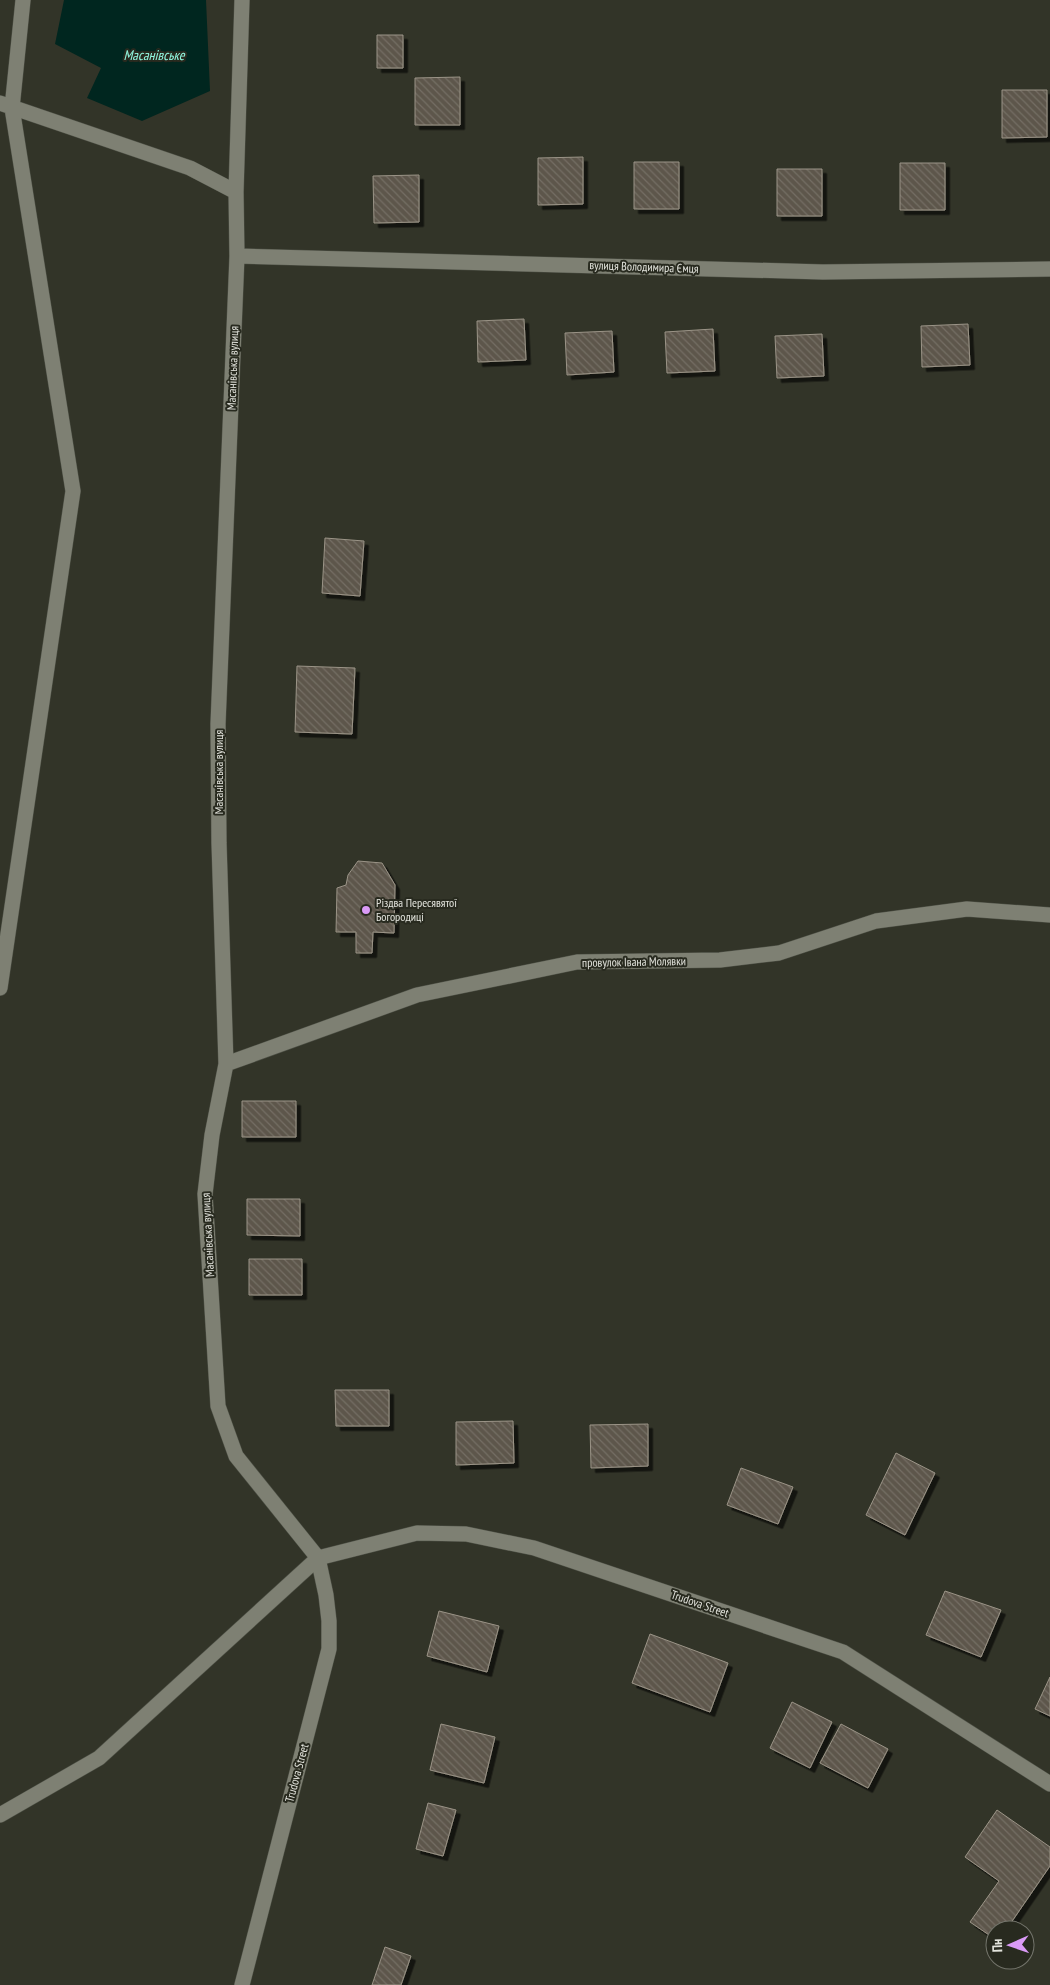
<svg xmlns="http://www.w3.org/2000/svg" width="1050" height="1985" viewBox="0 0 1050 1985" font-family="'PT Sans Narrow',sans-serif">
<defs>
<pattern id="building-back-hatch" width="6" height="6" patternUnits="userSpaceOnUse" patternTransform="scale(1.25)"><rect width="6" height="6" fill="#5d564b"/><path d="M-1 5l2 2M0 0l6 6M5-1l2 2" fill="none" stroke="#746e64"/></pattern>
<filter id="shadow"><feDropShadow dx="4.5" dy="4.5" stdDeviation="0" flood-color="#0009"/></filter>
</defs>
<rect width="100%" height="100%" fill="#323428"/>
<!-- water -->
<path fill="#00261f" d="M64,0H206L210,91L142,121L87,98L101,68L55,44Z"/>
<!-- building -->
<path fill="url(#building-back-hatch)" stroke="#9b9487" filter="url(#shadow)" d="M377,35H403V68H377Z
M460,77V125H415V78Z
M1002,90H1047V137L1002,138Z
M583,157V204L538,205V158Z
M634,162H679V209H634Z
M900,163H945V210H900Z
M777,169H822V216H777Z
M419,175V222L374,223L373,176Z
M524,319L526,360L478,362L477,321Z
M968,324L970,365L922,367L921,326Z
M713,329L715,371L667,373L665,332Z
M612,331L614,372L567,375L565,333Z
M822,334L824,376L777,378L775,336Z
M325,538L364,541L360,596L322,593Z
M297,666L355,668L352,734L295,732Z
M358,861L382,863L395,885L394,933L373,932L372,953H356V932H336L337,888L346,885L348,875Z
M242,1101H296V1137H242Z
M247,1199H300V1236L247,1235Z
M249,1259H302V1295H249Z
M335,1390H389V1426H336Z
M513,1421L514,1463L456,1465V1422Z
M648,1424V1466L591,1468L590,1425Z
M896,1453L935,1473L905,1535L866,1515Z
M741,1468L793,1487L778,1524L727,1505Z
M945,1591L1001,1610L981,1657L926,1635Z
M439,1611L499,1626L487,1672L427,1656Z
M650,1634L728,1663L710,1712L632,1683Z
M1050,1677V1716L1035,1709Z
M792,1702L832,1722L810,1768L770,1748Z
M441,1724L495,1737L484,1783L430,1770Z
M841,1724L888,1749L868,1788L820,1763Z
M428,1803L456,1810L443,1856L416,1849Z
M997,1810L1050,1847V1866L1006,1930H995V1939L970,1922L999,1881L965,1857Z
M385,1947L411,1956L401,1985H372Z"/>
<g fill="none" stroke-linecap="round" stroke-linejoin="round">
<!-- street casing -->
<g stroke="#4e5046" stroke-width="16">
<path id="street" d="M0,103L190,168L236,192L237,256L218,724L219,843L226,1064L212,1135L205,1194L218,1406L236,1456L318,1558L326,1595L329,1621V1649L242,1985
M236,192L242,0
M237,256L823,272L1050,269
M0,988L73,491L12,108L23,0
M226,1064L417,995L577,962L720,960L779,953L876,921L967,909L1050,915
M0,1815L99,1758L318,1558L417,1533L466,1534L534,1548L843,1652L1050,1784"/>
</g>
<!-- street -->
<use href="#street" stroke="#7e8073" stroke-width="15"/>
</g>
<!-- markers -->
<circle fill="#da9af6" stroke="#282a1f" stroke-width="2" cx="366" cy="910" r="5"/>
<g text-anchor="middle" stroke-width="4" stroke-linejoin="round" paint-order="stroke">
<!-- street labels -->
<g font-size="12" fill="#e3e4dd" stroke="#282a1f">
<text transform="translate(644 267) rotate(2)" y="4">вулиця Володимира Ємця</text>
<text transform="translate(233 368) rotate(-88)" y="4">Масанівська вулиця</text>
<text transform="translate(219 772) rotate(-90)" y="4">Масанівська вулиця</text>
<text transform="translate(634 962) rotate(-1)" y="4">провулок Івана Молявки</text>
<text transform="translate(208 1235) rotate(-93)" y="4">Масанівська вулиця</text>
<text transform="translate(700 1604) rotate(19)" y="4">Trudova Street</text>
<text transform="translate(297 1773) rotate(-75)" y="4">Trudova Street</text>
</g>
<!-- poi labels -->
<g font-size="12" fill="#e3e4dd" stroke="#282a1f" text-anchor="start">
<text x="376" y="907">Різдва Пересявятої<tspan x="376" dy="14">Богородиці</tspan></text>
</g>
<!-- water labels -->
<g font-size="14" font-style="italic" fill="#90f7df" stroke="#282a1f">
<text x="154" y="60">Масанівське</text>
</g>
</g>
<!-- north arrow -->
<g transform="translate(1010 1945) rotate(268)"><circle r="24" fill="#282a1f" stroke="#73746b"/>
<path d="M0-4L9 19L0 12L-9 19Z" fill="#da9af6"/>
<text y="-8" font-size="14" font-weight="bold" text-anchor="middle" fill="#e3e4dd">Пн</text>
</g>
</svg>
